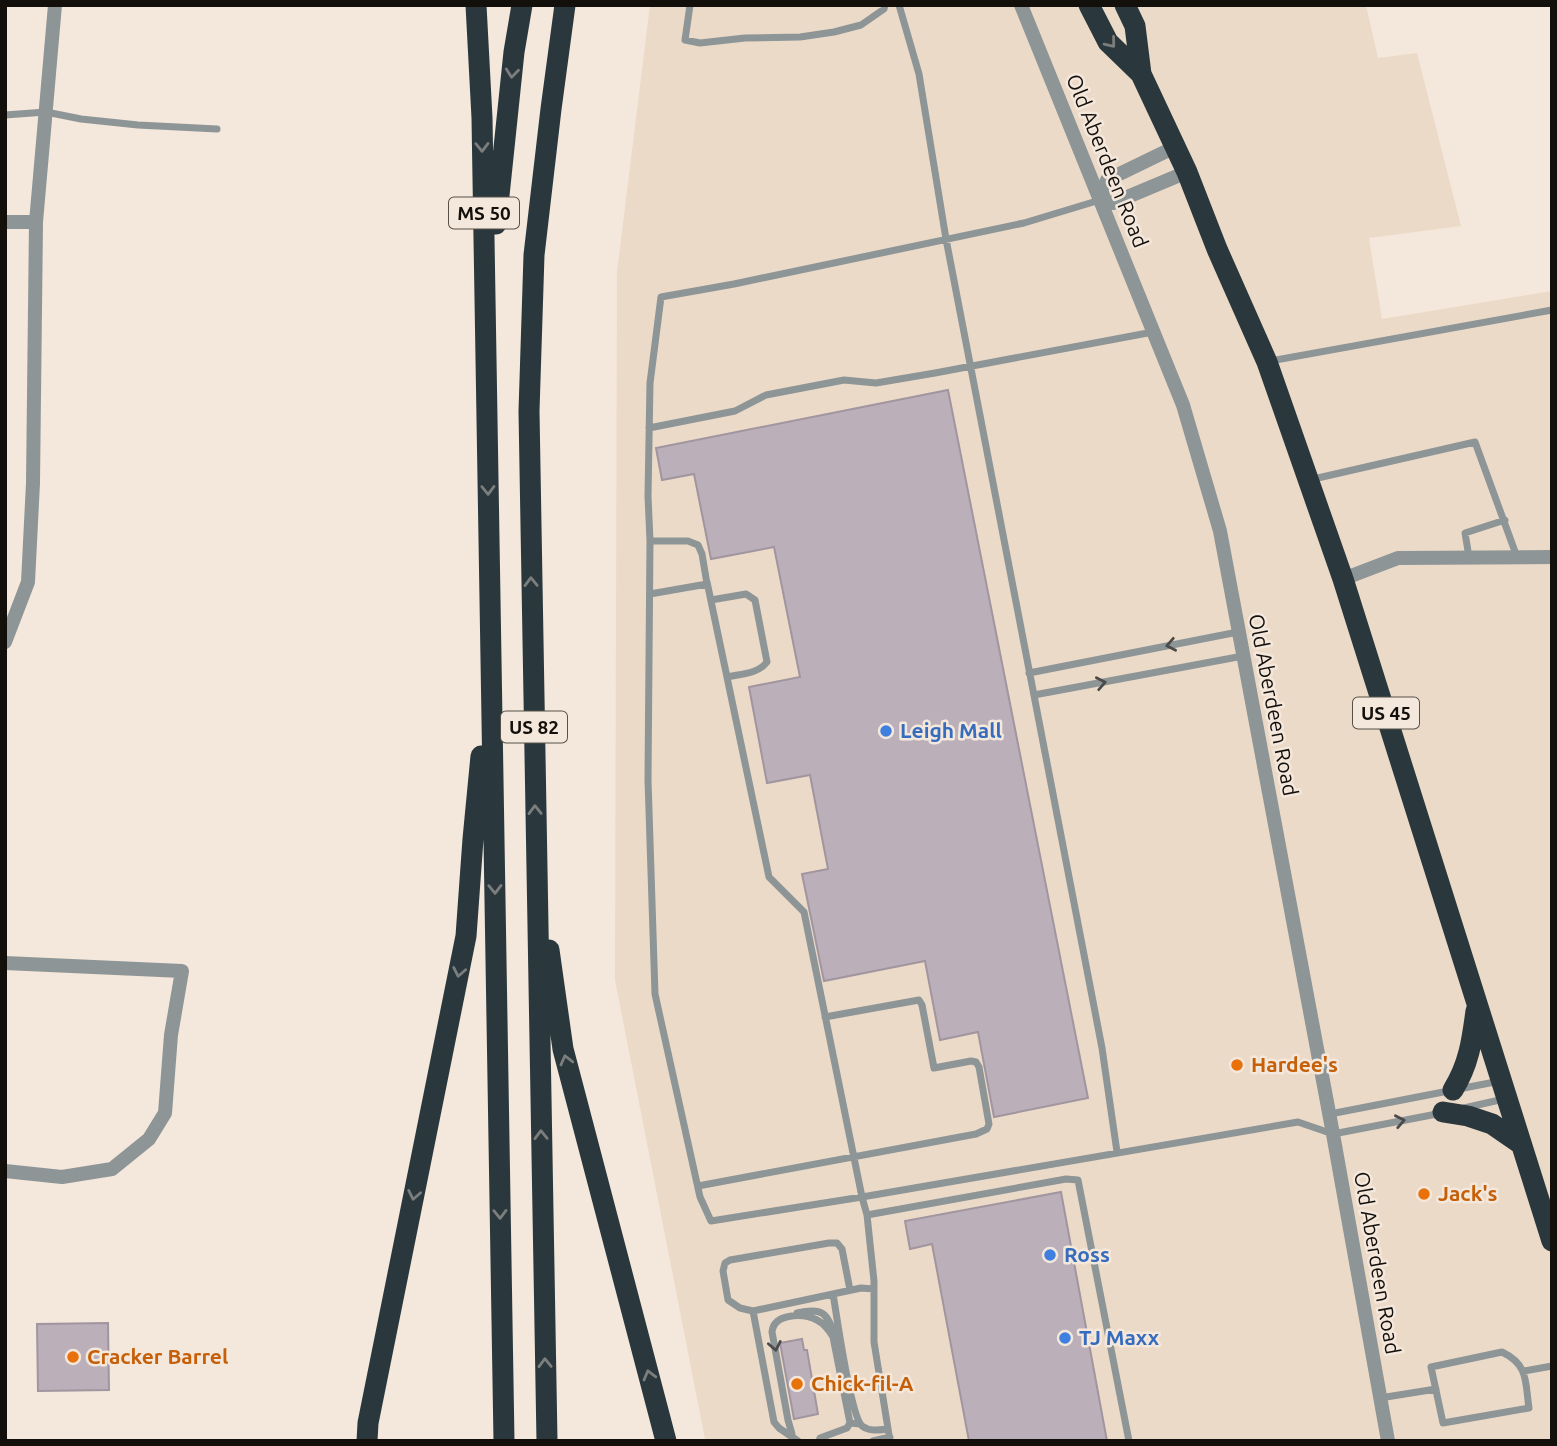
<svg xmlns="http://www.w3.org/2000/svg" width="1557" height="1446" viewBox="0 0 1557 1446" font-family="Ubuntu,sans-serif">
<rect width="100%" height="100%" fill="#f4e7db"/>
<!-- built -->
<path fill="#ecdac8" d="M650,5H1366L1378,58L1417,53L1461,226L1369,238L1382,319L1552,291V1441H707L705,1439L615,980L617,272Z"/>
<!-- building -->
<path fill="#bbafba" stroke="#a1959f" stroke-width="2" d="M948,390L1088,1098L994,1117L978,1032L940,1040L925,961L824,981L802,874L828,869L810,775L767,783L749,687L800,677L774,547L711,559L694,474L662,480L656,448Z
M1061,1192L1107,1441H969L932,1244L910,1249L905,1221Z
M108,1323L109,1390L38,1391L37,1324Z
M802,1339L804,1350H807L818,1414L794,1419L780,1343Z"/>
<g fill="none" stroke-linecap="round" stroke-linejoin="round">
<!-- lane -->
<path stroke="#8d9597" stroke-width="7" d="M690,5L685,40L700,43L745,38L800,37L834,32L861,25L884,9L885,5
M899,5L919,74L946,239L1102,1048L1117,1152
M5,115L46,112L81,119L138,125L217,129
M1270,361L1552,310
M649,428L735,411L766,395L844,380L876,383L935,373L1153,332
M1309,480L1475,442L1517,557
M650,541L648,780L655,994L700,1197L711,1221L862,1197L1298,1122L1333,1134L1442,1113
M1469,557L1465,533L1505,520
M707,582L769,877L804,912L862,1197L867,1215
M650,594L707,584L702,554L698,545L688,541H650L648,496L650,383L661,297L734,284L1024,223L1100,200
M711,600L746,594L755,600L767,662C758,674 740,674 727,677
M1029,673L1238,632
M1034,695L1243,656
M1464,1108L1504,1099
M1330,1114L1500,1081
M698,1186L976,1134L987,1129L989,1124L979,1067L976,1062L971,1061L934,1068L922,1005L919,1000L825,1017
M850,1290L842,1249L837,1243H829L730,1260L725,1263L723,1271L728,1300L740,1308L753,1311L861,1288L874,1289
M833,1294C837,1316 850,1415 862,1426C870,1432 880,1430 888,1429
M753,1311L774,1422L779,1428L798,1441
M797,1313C823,1307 827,1313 835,1336L833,1337L850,1423L860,1424
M1502,1352C1529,1365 1525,1382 1529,1408L1443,1423L1431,1367Z
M1524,1371L1552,1366
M1380,1398L1436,1389
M792,1437V1434L788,1420L772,1332C774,1313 803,1313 817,1320C825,1324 829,1330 833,1337
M819,1441L820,1438L847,1428L850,1423
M873,1441L890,1437
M890,1441L874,1342V1281L867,1215L1066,1179L1078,1180L1129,1441"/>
<!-- street -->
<path stroke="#8d9597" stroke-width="14" d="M1021,5L1183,405L1220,531L1333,1134L1388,1441
M1175,147L1107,180L1101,200L1113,203L1187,172
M5,222H36
M1343,579L1398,558L1552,557
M5,642L28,582L33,483L36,222L55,5
M5,963L182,971L171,1035L165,1113L149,1139L112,1169L62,1177L5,1171"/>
<!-- highway -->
<path stroke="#2a383d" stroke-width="21" d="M476,5L482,118L504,1441
M1089,5L1108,42L1141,74
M1125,5L1135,26L1141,74L1187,172L1217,249L1267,362L1343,579L1552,1241
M496,224L514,52L522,5
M549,950L563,1049L666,1441
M1453,1090C1469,1064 1472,1041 1476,1011
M1443,1112L1468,1116L1492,1124L1521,1144
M367,1441L368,1423L466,936L473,839L481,756
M547,1441L529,411L534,255L551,109L565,5"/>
</g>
<!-- one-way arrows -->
<defs><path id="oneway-chevron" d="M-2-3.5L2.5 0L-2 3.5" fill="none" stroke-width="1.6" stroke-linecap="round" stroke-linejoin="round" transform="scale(1.75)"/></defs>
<g stroke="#7b7e7c">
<use href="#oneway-chevron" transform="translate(1111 43) rotate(51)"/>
<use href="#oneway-chevron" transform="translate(512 73) rotate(96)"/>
<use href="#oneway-chevron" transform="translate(482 147) rotate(89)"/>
<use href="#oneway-chevron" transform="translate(488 490) rotate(89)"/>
<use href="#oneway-chevron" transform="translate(531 582) rotate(-91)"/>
<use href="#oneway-chevron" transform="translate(535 810) rotate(-91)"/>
<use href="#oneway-chevron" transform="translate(495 889) rotate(89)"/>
<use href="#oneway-chevron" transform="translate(459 972) rotate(101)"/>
<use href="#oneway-chevron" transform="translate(566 1060) rotate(-104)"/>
<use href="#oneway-chevron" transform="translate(541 1135) rotate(-91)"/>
<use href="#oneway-chevron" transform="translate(414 1195) rotate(101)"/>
<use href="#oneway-chevron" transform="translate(500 1214) rotate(89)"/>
<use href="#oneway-chevron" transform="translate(545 1363) rotate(-91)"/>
<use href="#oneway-chevron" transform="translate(649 1375) rotate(-105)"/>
</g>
<g stroke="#4a4b4a">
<use href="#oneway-chevron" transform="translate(1171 645) rotate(169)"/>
<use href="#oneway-chevron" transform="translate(1101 683) rotate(-11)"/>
<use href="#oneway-chevron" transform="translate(1400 1121) rotate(-11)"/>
<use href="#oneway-chevron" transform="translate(775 1346) rotate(79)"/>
</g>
<!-- markers -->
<g fill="#3f7fe0" stroke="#f4e7db" stroke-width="2.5">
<circle cx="886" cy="731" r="7"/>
<circle cx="1050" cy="1255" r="7"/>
<circle cx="1065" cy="1338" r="7"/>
</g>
<g fill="#e8710a" stroke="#f4e7db" stroke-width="2.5">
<circle cx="1237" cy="1065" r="7"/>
<circle cx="1424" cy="1194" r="7"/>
<circle cx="73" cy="1357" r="7"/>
<circle cx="797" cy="1384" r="7"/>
</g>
<g text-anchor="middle" stroke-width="5" stroke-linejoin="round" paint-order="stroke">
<!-- shield labels -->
<g fill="#f4e7db" stroke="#565049" stroke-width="2">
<rect x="449" y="197.5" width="70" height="31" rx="5"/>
<rect x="1353" y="697.5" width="66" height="31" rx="5"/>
<rect x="501" y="711.5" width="66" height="31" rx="5"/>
</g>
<g font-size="19" font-weight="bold" fill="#130f0b">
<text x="484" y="220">MS 50</text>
<text x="1386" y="720">US 45</text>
<text x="534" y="734">US 82</text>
</g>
<!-- street labels -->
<g font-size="21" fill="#130f0b" stroke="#f4e7db">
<text transform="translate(1107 161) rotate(68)" y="7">Old Aberdeen Road</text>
<text transform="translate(1273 705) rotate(79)" y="7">Old Aberdeen Road</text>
<text transform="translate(1377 1263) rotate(80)" y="7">Old Aberdeen Road</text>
</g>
<!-- shop labels -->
<g font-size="21" font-weight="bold" fill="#366cbe" stroke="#f4e7db" text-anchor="start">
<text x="900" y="738">Leigh Mall</text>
<text x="1064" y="1262">Ross</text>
<text x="1079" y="1345">TJ Maxx</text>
</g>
<!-- food labels -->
<g font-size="21" font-weight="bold" fill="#c56008" stroke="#f4e7db" text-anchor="start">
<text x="1251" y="1072">Hardee's</text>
<text x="1438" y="1201">Jack's</text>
<text x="87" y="1364">Cracker Barrel</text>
<text x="811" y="1391">Chick-fil-A</text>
</g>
</g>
<!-- border -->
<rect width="1557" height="1446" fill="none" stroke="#130f0b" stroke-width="14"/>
</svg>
